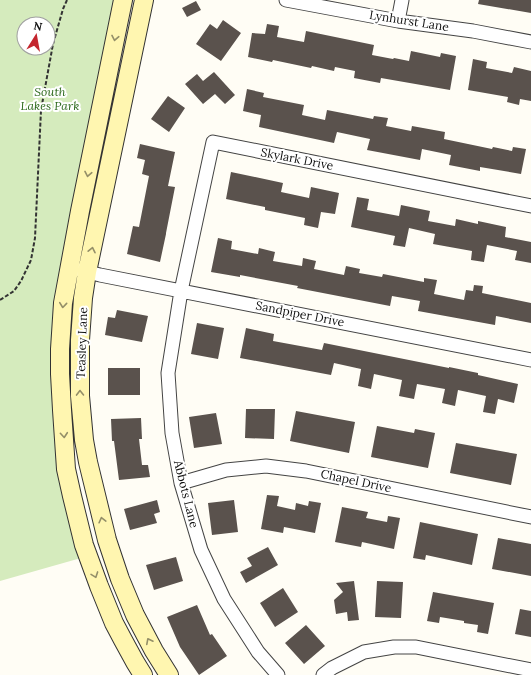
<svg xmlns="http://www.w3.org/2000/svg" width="531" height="675" viewBox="0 0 531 675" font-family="Lora,serif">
<rect width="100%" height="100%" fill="#fffdf5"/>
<!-- green -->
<path fill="#d5ebbd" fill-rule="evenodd" d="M0,0H121L60,374L88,556L0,581ZM24,24H48V48H24Z"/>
<!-- building -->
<path fill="#5a524d" d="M479,0H531V13L478,4Z
M196,1L201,10L187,17L182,8Z
M223,20L241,33L221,61L196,44L210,24L217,29Z
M267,24L279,26L277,37L304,42L306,31L374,45L372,55L393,59L394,58L409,61L411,51L440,57L441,53L456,56L450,90L381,78L380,83L354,78L355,71L335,67L334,71L312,66L311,68L273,60L272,62L248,57L252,33L265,34Z
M473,59L487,62L486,68L512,73L514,67L531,71V101L520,99L519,105L507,102L508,97L468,90Z
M214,72L235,95L225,104L215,94L203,104L185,84L197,74L203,81Z
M247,89L264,93L263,97L304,105L302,115L325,120L327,110L373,119L374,116L388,118L386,126L411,131L412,126L445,132L444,139L492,149L493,147L512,151L513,147L526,149L521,174L480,167V171L449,165L451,155L422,149L420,160L367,150L370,139L337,132L334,143L259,127L261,115L243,111Z
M168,96L185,108L169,132L151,119Z
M140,144L175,152L168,186L175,187L166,233V234L160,262L127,254L133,226L139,227L149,176L142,174L145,160L137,158Z
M231,172L283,183L281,192L309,198L311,187L339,193L335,214L321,212L318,228L304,225L305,218L265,210V207L226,199Z
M357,197L369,199L367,210L399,216L401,205L430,211L428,221L455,226L456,219L478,224V221L506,227L505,237L531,242V263L515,260L517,251L487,245L484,262L471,260L472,251L433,244L435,234L409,228L405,247L393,245L395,236L351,227Z
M218,238L232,241L231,249L258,254L259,248L275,252L273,261L302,266L303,258L316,261L314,269L344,275L346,266L360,269L359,273L382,277L383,274L424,282V278L437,280L434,294L464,300L466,290L473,291L474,285L483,286L482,293L531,303V323L496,316L495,325L418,311L420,301L392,296L390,306L297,288L298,286L240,275V277L211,272Z
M117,310L148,316L142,342L105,335L108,317L115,318Z
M197,323L224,328L218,359L191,354Z
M246,328L274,334L273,341L322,350L324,343L449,368V367L478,373V375L518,384L514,403L498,399L495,414L483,412L486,396L458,390L455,406L442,403L445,389L417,384L414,399L399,396L402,380L374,374L371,389L358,386L361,369L334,363L331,375L240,358Z
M108,368H140V395H108Z
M246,409H275L274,439L245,438Z
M296,411L355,422L349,453L290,441Z
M216,413L222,444L194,448L189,417Z
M141,418L142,439H139L142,465H148L150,477L119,480L114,441H112L111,419Z
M377,426L414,433L415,429L435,433L428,468L371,457Z
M456,443L517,454L511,485L450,473Z
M267,495L279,496L277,506L295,510L296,503L308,506L309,501L321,503L315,533L284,527L283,533L261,529Z
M157,500L160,512L154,514L157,523L130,530L124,509Z
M234,500L238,532L212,535L208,503Z
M342,507L368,512L366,518L387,522L388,516L400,518L394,549L362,542L361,547L335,542Z
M420,522L478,534L472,565L426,555L425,560L413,558Z
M498,538L531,544V576L492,569Z
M268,547L278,565L246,583L240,572L252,566L247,558Z
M176,557L183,581L154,590L146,565Z
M354,581L359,620L348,621L347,612L336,614L334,600L343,592L336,583Z
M377,581L403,582L401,618L375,617Z
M283,588L298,612L275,627L260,603Z
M433,592L494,603L488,634L477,632L478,625L464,623V621L440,617L439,623L427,621Z
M197,605L210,635L212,634L227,656L199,675L180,647L167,617Z
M520,609L531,611V637L515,634Z
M306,625L325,646L304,664L285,643Z"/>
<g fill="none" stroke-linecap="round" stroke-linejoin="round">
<!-- street casing -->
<g stroke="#444" stroke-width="15">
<path id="street" d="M286,0L398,21L473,31L531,42
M398,21L402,0
M80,270L100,275L531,360
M181,483L226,470L266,466L306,471L531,517
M278,675L258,652L224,599L201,550L181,483L172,433L168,373L181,291L213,142L531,206
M323,675L332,668L364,652L394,647H416L531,670"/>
</g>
<!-- secondary casing -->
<g stroke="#333" stroke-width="20">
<path id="secondary" d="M123,0L80,211L63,303L60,349V374L62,410L66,469L72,496L84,545L99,586L114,623L123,640L135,662L143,675
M144,0L87,272L83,298L80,340V396L84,440L88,462L107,540L120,579L135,615L154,651L169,675"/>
</g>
<!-- path -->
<path stroke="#333" stroke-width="2" stroke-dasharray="4 2" stroke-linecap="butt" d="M0,300L14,291L21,281L31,260L35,238L41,110L53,44L63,9L67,0"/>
<!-- street -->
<use href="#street" stroke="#fff" stroke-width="13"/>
<!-- secondary -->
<use href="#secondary" stroke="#fff6b0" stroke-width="18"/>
</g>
<!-- one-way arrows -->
<defs><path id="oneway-chevron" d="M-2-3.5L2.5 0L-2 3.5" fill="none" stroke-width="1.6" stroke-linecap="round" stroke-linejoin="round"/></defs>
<g stroke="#948f68">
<use href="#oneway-chevron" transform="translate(115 38) rotate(101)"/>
<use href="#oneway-chevron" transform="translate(88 174) rotate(101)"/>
<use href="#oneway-chevron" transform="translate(92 250) rotate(-78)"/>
<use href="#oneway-chevron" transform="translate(63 305) rotate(96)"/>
<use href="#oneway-chevron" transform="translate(80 393) rotate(-91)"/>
<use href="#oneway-chevron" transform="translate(64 435) rotate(85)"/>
<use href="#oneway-chevron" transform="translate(102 520) rotate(-104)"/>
<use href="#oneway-chevron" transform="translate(95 575) rotate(70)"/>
<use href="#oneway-chevron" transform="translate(149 641) rotate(-117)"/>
</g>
<g text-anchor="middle" stroke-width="4" stroke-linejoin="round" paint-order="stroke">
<!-- street labels -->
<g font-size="12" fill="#111" stroke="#fff">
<text transform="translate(409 21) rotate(9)" y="4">Lynhurst Lane</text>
<text transform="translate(297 159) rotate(11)" y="4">Skylark Drive</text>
<text transform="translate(300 314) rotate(11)" y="4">Sandpiper Drive</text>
<text transform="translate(82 343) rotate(-88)" y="4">Teasley Lane</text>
<text transform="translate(356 481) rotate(12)" y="4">Chapel Drive</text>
<text transform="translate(186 494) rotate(76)" y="4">Abbots Lane</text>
</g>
<!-- park labels -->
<g font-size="12" font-style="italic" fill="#2f6b1f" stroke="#fff">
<text x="50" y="96">South<tspan x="50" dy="14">Lakes Park</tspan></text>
</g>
</g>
<!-- north arrow -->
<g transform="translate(36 36) rotate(11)"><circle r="19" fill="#ffffff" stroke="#a0a0a0"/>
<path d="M0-3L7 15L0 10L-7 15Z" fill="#c4262e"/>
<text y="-6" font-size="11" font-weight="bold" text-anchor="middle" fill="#111111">N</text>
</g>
</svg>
